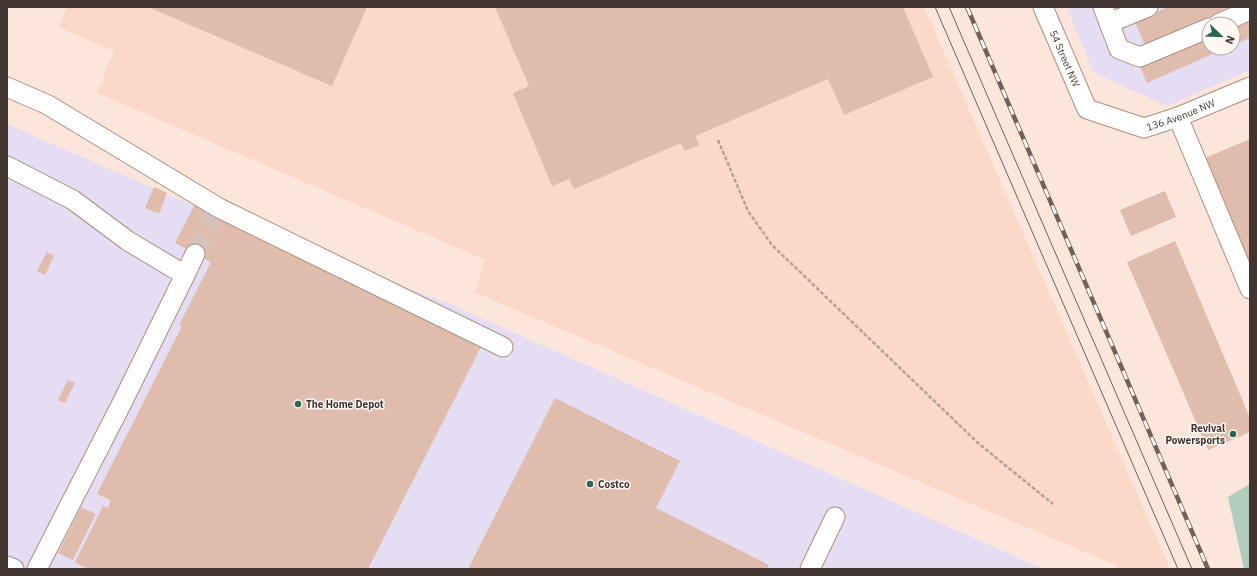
<svg xmlns="http://www.w3.org/2000/svg" width="1257" height="576" viewBox="0 0 1257 576" font-family="'IBM Plex Sans',sans-serif">
<rect width="100%" height="100%" fill="#fce6dc"/>
<!-- commercial -->
<path fill="#e4ddf3" fill-rule="evenodd" d="M1066,7H1250V70L1167,106L1094,73ZM1209,24H1233V48H1209Z
M7,124L228,221L450,304L1043,569H7Z"/>
<!-- built -->
<path fill="#fbd8c8" d="M67,7H924L1170,569H1119L1115,565L474,292L486,260L97,93L114,51L58,27Z"/>
<!-- green -->
<path fill="#b0cdbe" d="M1250,484V569H1244L1228,497Z"/>
<!-- building -->
<path fill="#e0bcac" d="M148,7H367L332,86Z
M495,7H903L933,77L844,115L828,79L695,136L699,145L685,151L681,143L574,189L569,179L552,186L513,93L529,86Z
M1168,7H1232L1145,45L1135,22Z
M1250,20V38L1233,45V27Z
M1209,37V48H1226L1147,83L1140,67Z
M1250,139V264L1205,158Z
M154,187L167,193L159,214L145,208Z
M1165,191L1176,217L1131,236L1120,210Z
M196,202L481,347L368,569H88L75,562L103,506L108,508L110,502V500L97,494L182,326L179,325L211,262L175,243Z
M1175,241L1250,418V432L1208,450L1127,262Z
M47,252L54,256L45,275L37,271Z
M68,380L75,383L65,403L58,400Z
M555,398L680,461L656,508L769,565L767,569H468Z
M81,507L96,514L73,560L58,553Z"/>
<g fill="none" stroke-linecap="round" stroke-linejoin="round">
<!-- minor-tunnel -->
<path stroke="#d7c2b9" stroke-width="19" stroke-dasharray="19 10" stroke-linecap="butt" d="M195,254L216,213"/>
<!-- minor casing -->
<g stroke="#af8d7e" stroke-width="21">
<g id="minor">
<path id="s1" d="M1043,7L1087,109L1144,128L1178,117L1250,87"/>
<path d="M1103,7L1119,49L1140,57L1209,28"/>
<path d="M1109,23L1148,7"/>
<path d="M1218,24L1250,10"/>
<path d="M7,87L48,105L219,208L503,347"/>
<path d="M1178,117L1250,289"/>
<path d="M7,166L73,200L128,241L185,275L195,254"/>
<path d="M7,566L14,569"/>
<path d="M37,569L122,403L185,275"/>
<path d="M810,569L835,517"/>
</g>
</g>
<!-- path -->
<path stroke="#b4a199" stroke-width="2.5" stroke-dasharray="4 2" stroke-linecap="butt" d="M718,140L748,211L772,245L978,443L1053,504"/>
<!-- minor -->
<use href="#minor" stroke="#fff" stroke-width="19"/>
<!-- tram -->
<path stroke="#71615a" stroke-width="1" d="M935,7L1178,569
M949,7L1192,569"/>
<!-- rail casing -->
<g stroke="#71615a" stroke-width="4.5">
<path id="rail" d="M967,7L1208,569"/>
</g>
<!-- rail -->
<use href="#rail" stroke="#fef7f4" stroke-width="3" stroke-dasharray="9" stroke-linecap="butt"/>
</g>
<!-- markers -->
<g fill="#286754" stroke="#fef7f4" stroke-width="1.5">
<circle cx="298" cy="404" r="4"/>
<circle cx="1233" cy="434" r="4"/>
<circle cx="590" cy="484" r="4"/>
</g>
<g text-anchor="middle" stroke-width="3" stroke-linejoin="round" paint-order="stroke">
<!-- street labels -->
<g font-size="10" fill="#42342e" stroke="#fef7f4">
<text dy="4" stroke="none"><textPath href="#s1" startOffset="56">54 Street NW</textPath></text>
<text dy="4" stroke="none"><textPath href="#s1" startOffset="210">136 Avenue NW</textPath></text>
</g>
<!-- poi labels -->
<g font-size="10" font-weight="bold" fill="#42342e" stroke="#fef7f4" text-anchor="start">
<text x="306" y="408">The Home Depot</text>
<text x="1225" y="432" text-anchor="end">Revival<tspan x="1225" dy="12">Powersports</tspan></text>
<text x="598" y="488">Costco</text>
</g>
</g>
<!-- border -->
<rect width="1257" height="576" fill="none" stroke="#42342e" stroke-width="16"/>
<!-- north arrow -->
<g transform="translate(1221 36) rotate(113)"><circle r="19" fill="#fef7f4" stroke="#b3a9a5"/>
<path d="M0-3L7 15L0 10L-7 15Z" fill="#286754"/>
<text y="-6" font-size="11" font-weight="bold" text-anchor="middle" fill="#42342e">N</text>
</g>
</svg>
